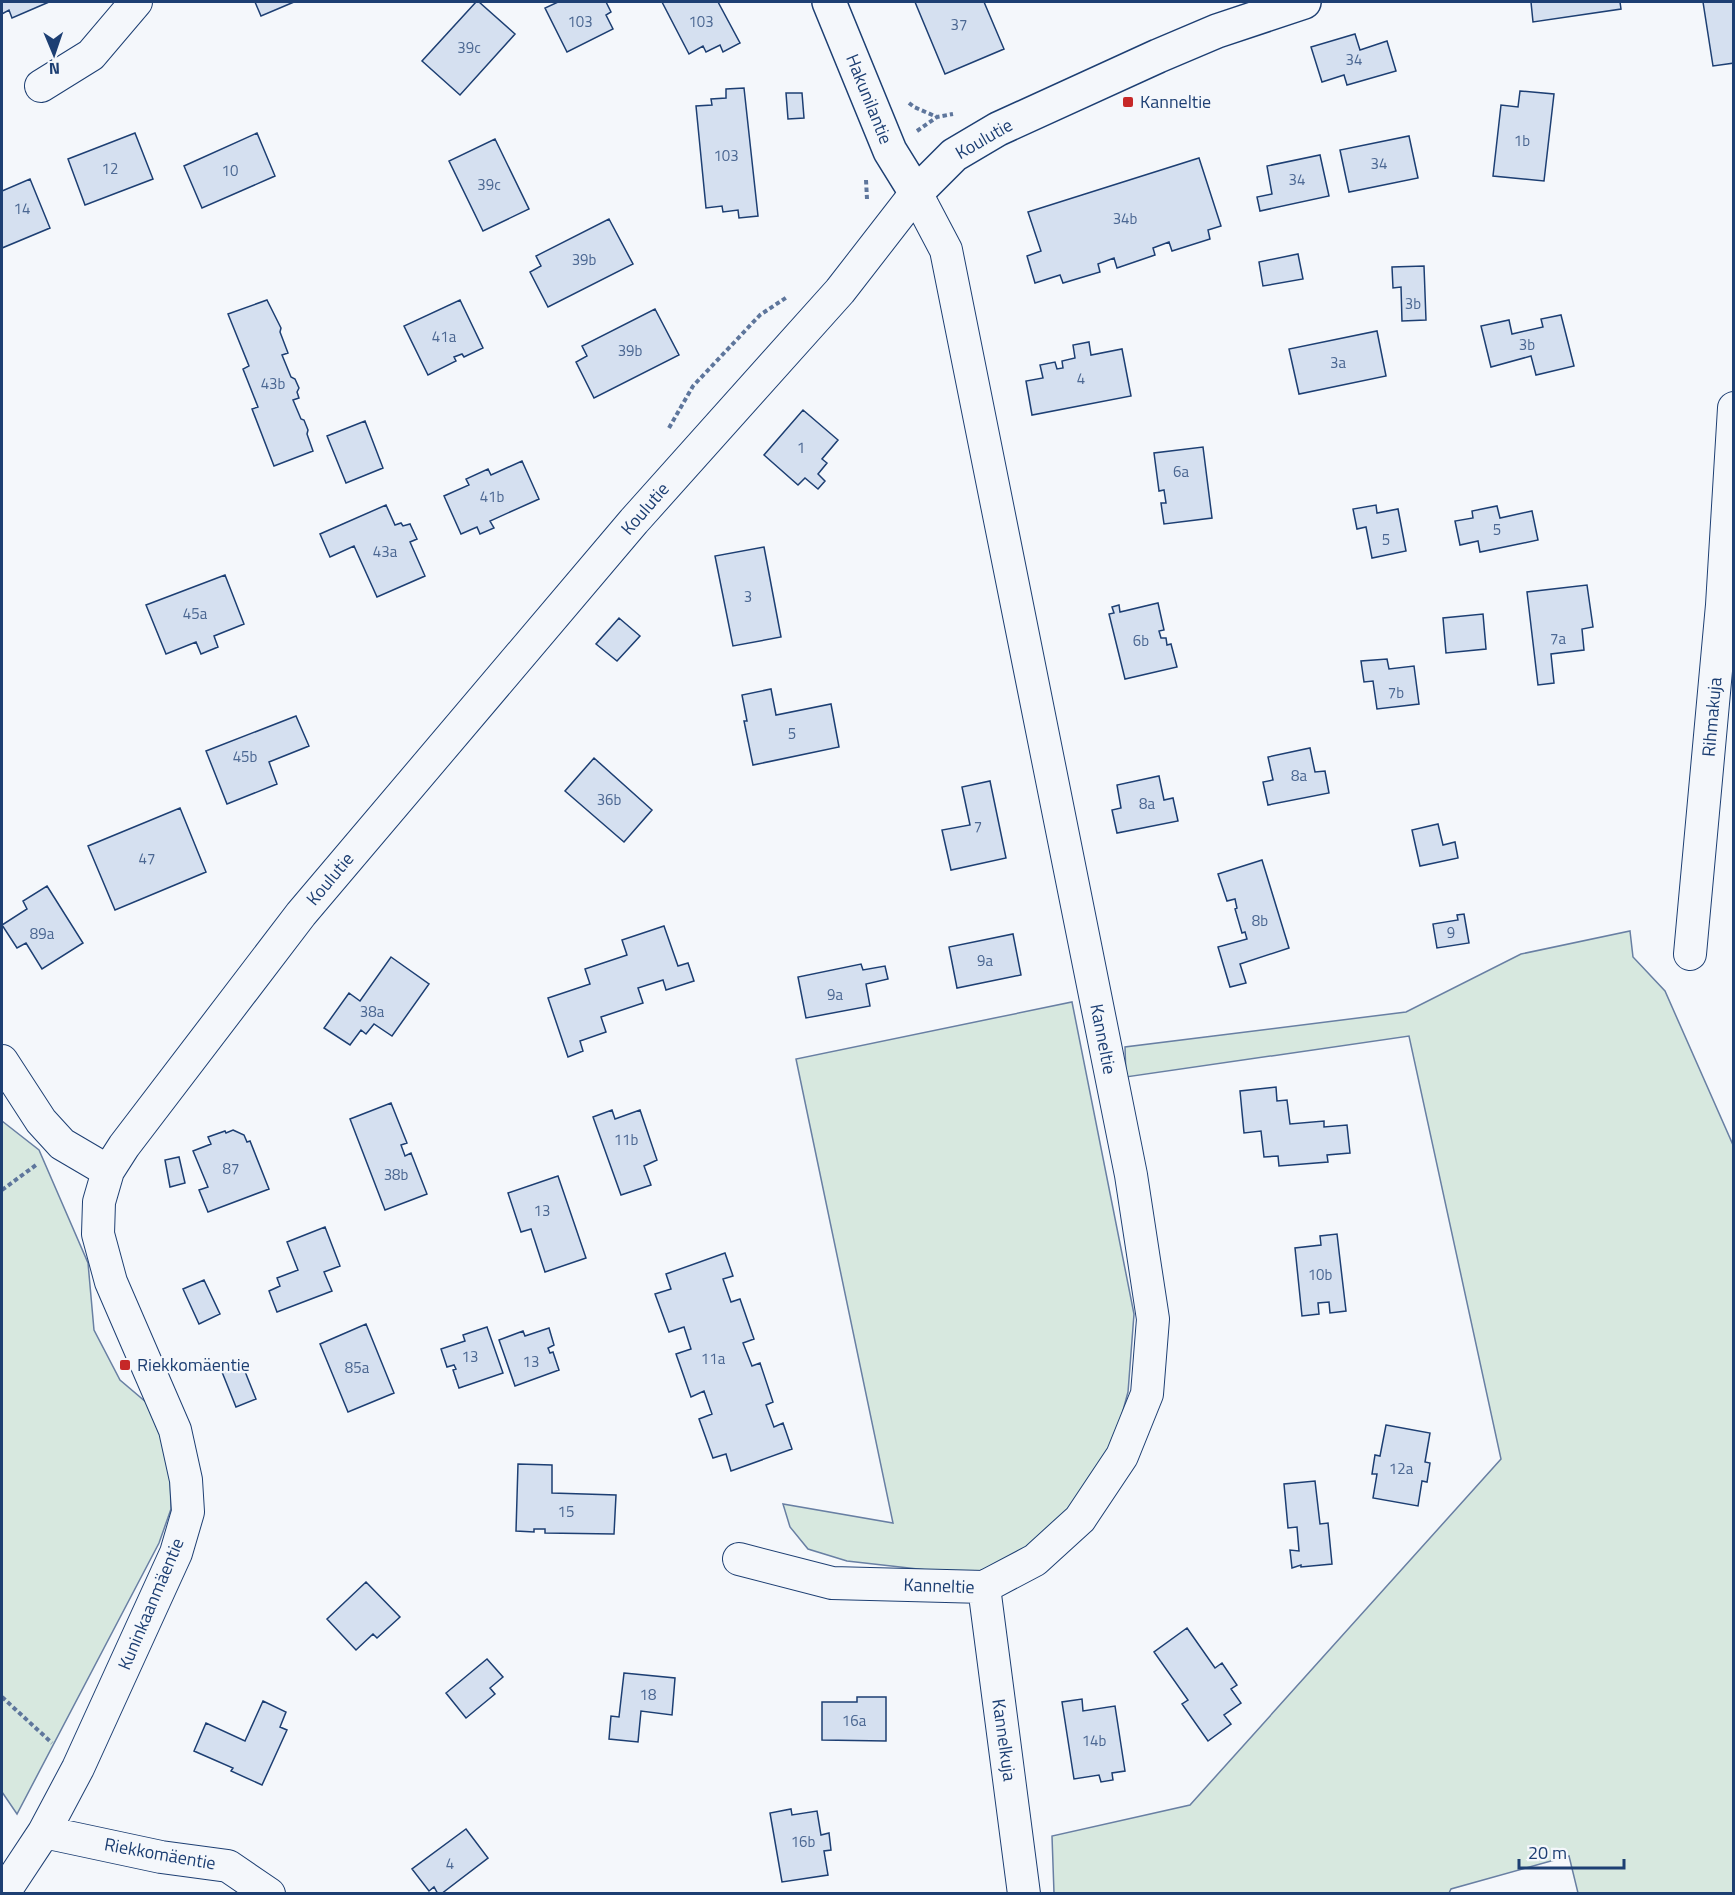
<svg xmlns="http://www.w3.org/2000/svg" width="1735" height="1895" viewBox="0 0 1735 1895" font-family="'Titillium Web',sans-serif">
<rect width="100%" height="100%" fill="#f4f7fb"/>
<!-- green -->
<path fill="#d7e8df" stroke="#687fa3" stroke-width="1.5" d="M1630,931L1633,957L1665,991L1733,1145V1893H1578L1569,1856L1451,1889L1449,1893H1054L1052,1836L1190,1805L1501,1459L1409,1036L1126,1077L1125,1047L1406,1012L1521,954Z
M1072,1002L1134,1314L1128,1392L1112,1451L1073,1510L1026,1550L971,1575L847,1561L808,1549L790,1527L783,1504L893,1523L796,1059Z
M2,1121L39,1150L88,1263L94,1330L120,1380L147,1403L159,1429L170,1477L171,1509L159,1543L17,1814L2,1792Z"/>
<!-- building -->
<path fill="#d5e0f0" stroke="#1d3f73" stroke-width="1.5" d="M2,2H49L12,18L9,10L2,14Z
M255,2H294L261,16Z
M476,2H479L515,34L460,95L422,61Z
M558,2H606L611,12L606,15L613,29L567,52L545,8Z
M662,2H718L740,43L723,52L720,45L706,52L703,46L689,54Z
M915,2H984L1004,49L945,74Z
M1531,2H1620L1621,9L1533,22Z
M1703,2H1734V63L1713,66Z
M1355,34L1360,50L1387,41L1396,71L1347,85L1344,75L1322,82L1311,47Z
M744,88L758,216L739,218L738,210L723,212L722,206L706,208L696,106L712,105L711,99L726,98V89Z
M1520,91L1554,94L1544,181L1493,176L1501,105L1518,107Z
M786,93H802L804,118L788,119Z
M135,133L153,179L85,205L68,159Z
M257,133L275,176L202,208L184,166Z
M1409,136L1418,178L1349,192L1340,150Z
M495,139L529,209L483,231L449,161Z
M1320,155L1329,196L1260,211L1257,197L1272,194L1267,166Z
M1199,158L1221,226L1208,230L1210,239L1172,251L1169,242L1153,248L1155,255L1117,268L1114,258L1098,264L1100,272L1063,283L1060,275L1035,283L1027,256L1041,251L1028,212Z
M30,179L50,228L2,248V191Z
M609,219L633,264L548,307L530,272L541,266L536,256Z
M1298,254L1303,279L1263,286L1259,262Z
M1424,266L1426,320L1402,321L1401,287L1393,288L1392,267Z
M267,300L281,328L280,332L288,353L282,355L291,377L295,379L299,388L297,392L299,398L293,400L301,419L304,420L308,430L307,434L313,451L274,466L252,409L258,407L243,369L249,366L228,314Z
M460,300L483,348L464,357L462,354L454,357L456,361L428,375L404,326Z
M655,309L679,355L594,398L576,362L587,356L582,346Z
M1561,315L1574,366L1536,375L1531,356L1491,367L1481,326L1509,320L1512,334L1543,327L1541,319Z
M1377,331L1386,376L1299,394L1289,349Z
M1089,342L1091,355L1122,349L1131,396L1032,415L1026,381L1043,378L1040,365L1055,362L1057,369L1063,368L1062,361L1075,358L1073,345Z
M803,410L838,440L822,459L827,463L818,474L825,481L818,489L805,478L798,485L764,455Z
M365,421L383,468L346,483L327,436Z
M1203,447L1212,518L1164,524L1161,503H1166L1164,490L1159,491L1154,453Z
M522,461L539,499L490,521L494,528L480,534L477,527L461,534L444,496L469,485L466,479L488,469L491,475Z
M386,505L395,525L401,523L403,526L410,524L417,539L410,542L425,576L377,597L354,546L330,557L320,534Z
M1376,505L1377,513L1398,509L1406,551L1372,558L1366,527L1357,529L1353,509Z
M1497,506L1500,518L1532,511L1538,540L1480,552L1478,541L1460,545L1455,521L1473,518L1472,511Z
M764,547L781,637L733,646L715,556Z
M225,575L244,624L214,636L218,647L201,654L196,642L166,654L146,605Z
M1587,585L1593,627L1582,629L1584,650L1551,654L1554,683L1538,685L1527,592Z
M1158,603L1164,630L1159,631L1161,638H1166L1167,645L1171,644L1177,667L1125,679L1109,614L1114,613L1112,607L1119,605L1120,612Z
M1483,614L1486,649L1446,653L1443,618Z
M619,618L640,636L617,661L596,644Z
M1387,659L1389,669L1414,666L1419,704L1377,709L1373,681L1364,682L1361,661Z
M771,689L776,715L831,704L839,747L753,765L744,721H747L742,695Z
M296,716L309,746L269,762L277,784L227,804L206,751Z
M1310,748L1315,772L1325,771L1329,793L1268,805L1263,782L1273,780L1268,757Z
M594,758L652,810L624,842L565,791Z
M1159,776L1164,800L1173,798L1178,821L1117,833L1112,810L1121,808L1117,785Z
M990,781L1006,858L951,870L942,830L970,825L962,787Z
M180,808L206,872L115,910L88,846Z
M1438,824L1443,845L1455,842L1458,858L1420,866L1412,830Z
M1262,860L1289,948L1240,964L1246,983L1230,987L1218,947L1247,939L1245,932L1242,933L1235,909L1237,908L1235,899L1227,901L1218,874Z
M47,886L83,943L42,969L26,943L17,948L2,925L27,909L23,901Z
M1464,914L1469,943L1437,948L1433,924L1458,920L1457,915Z
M664,926L678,966L688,963L694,981L666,990L663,980L638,988L643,1003L601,1017L606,1032L580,1041L583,1051L568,1057L548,998L590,984L585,969L627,955L622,940Z
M1013,934L1021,975L957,988L949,947Z
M391,957L429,984L392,1036L374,1024L366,1034L361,1030L350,1045L324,1028L349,993L360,1001Z
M861,964L863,970L885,966L888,979L866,984L870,1006L806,1018L798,977Z
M1276,1087L1277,1101L1287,1100L1290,1124L1324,1121V1127L1347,1125L1350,1153L1327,1155L1328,1162L1279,1166L1278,1156L1264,1157L1261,1131L1244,1133L1240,1091Z
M391,1103L407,1143L401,1145L405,1156L411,1153L427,1194L385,1210L350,1119Z
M612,1110L615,1119L640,1110L657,1160L644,1166L651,1185L621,1195L593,1117Z
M233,1130L244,1135L247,1142L250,1141L269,1189L208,1212L199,1190L208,1187L193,1151L211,1144L208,1137L225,1131L226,1133Z
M179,1157L185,1183L170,1187L165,1160Z
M558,1176L586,1258L545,1272L531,1229L521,1232L508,1193Z
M325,1227L340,1266L324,1272L332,1291L277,1312L269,1291L280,1286L277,1278L298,1270L287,1242Z
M1337,1234L1346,1311L1330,1313L1329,1302L1318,1303L1319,1314L1302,1316L1295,1248L1321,1245L1320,1236Z
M725,1253L733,1276L723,1279L731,1302L740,1299L754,1339L743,1343L752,1366L760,1363L773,1402L766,1405L774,1427L783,1423L792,1449L731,1471L726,1454L713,1458L699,1419L712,1414L704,1391L691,1397L676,1354L691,1349L684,1327L669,1332L655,1294L671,1289L666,1274Z
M204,1280L220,1314L199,1324L183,1289Z
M366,1324L394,1393L348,1412L320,1344Z
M487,1327L503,1373L459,1388L453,1370L456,1369L454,1365L447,1367L441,1349L465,1341L463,1335Z
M549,1328L554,1345L548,1348L550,1353L553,1352L559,1370L515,1386L499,1340L523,1331L525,1336Z
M240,1359L256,1399L236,1407L220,1367Z
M1386,1425L1430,1433L1425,1462L1430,1463L1427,1482L1422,1481L1418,1506L1373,1498L1377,1474H1372L1375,1455L1380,1456Z
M518,1464L552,1465V1493L616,1495L614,1534L545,1533V1529H534V1532L516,1531Z
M1315,1481L1320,1524L1328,1523L1332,1564L1301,1567V1565L1292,1568L1290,1550L1299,1551L1297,1527L1288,1528L1284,1484Z
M366,1582L400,1617L377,1638L373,1634L356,1650L327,1619Z
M1187,1628L1215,1668L1222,1663L1237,1685L1231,1689L1241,1703L1224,1715L1231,1724L1208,1741L1182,1704L1188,1700L1154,1652Z
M487,1659L503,1677L490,1688L495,1694L466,1718L446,1693Z
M624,1673L675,1678L672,1715L641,1711L638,1742L609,1739L611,1716L619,1717Z
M857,1697H886V1741L822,1740V1702H857Z
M1082,1699L1083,1711L1115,1706L1125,1771L1112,1773L1113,1780L1101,1782L1099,1775L1074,1779L1062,1702Z
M263,1701L286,1712L280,1727L287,1730L262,1785L231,1771L233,1768L194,1751L206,1723L245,1741Z
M791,1809L792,1815L817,1811L821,1835L829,1833L831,1850L824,1851L828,1875L782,1882L770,1813Z
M466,1829L488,1858L441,1894H438L434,1887L429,1891L412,1869Z"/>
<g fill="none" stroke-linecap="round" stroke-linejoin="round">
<!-- minor casing -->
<g stroke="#1d3f73" stroke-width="34">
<path id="minor" d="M41,86L91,55L136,2
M1690,954L1722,605L1734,408
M2,1061L41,1121L62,1144L108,1171
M984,1587L1024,1894
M44,1832L161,1857L228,1866L269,1894
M3,1894L44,1832L78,1768L176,1553L188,1512L186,1480L175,1430L111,1282L98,1234L99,1202L108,1171L124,1146L301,914L634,521L840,291L916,193L946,250L1131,1175L1153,1319L1147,1394L1122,1456L1080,1519L1035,1560L984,1587L832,1583L739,1559"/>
</g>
<!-- tertiary casing -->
<g stroke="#1d3f73" stroke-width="36">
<path id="tertiary" d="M829,2L890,151L916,193L954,155L998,129L1158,56L1217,31L1304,2"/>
</g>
<!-- path -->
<path stroke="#5e769c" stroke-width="4" stroke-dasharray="4.5 3" stroke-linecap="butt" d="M909,103L914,107L937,117
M917,131L937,117L953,114
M866,180L867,199
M669,428L693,386L760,315L787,297
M2,1190L36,1165
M2,1697L52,1743"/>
<!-- minor -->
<use href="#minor" stroke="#f4f7fb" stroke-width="32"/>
<!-- tertiary -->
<use href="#tertiary" stroke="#f4f7fb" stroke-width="33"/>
</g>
<!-- markers -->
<g fill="#c62828" stroke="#f4f7fb" stroke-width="2">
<rect x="1122" y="96" width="12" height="12" rx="3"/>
<rect x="119" y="1359" width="12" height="12" rx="3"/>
</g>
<g text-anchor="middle" stroke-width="4.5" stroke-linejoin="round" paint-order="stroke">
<!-- number labels -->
<g font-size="15" fill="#4b6792">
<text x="580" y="27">103</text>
<text x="701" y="27">103</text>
<text x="959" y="30">37</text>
<text x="469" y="53">39c</text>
<text x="1354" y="65">34</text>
<text x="1522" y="146">1b</text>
<text x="726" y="161">103</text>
<text x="1379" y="169">34</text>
<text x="110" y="174">12</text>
<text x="230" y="176">10</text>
<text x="1297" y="185">34</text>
<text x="489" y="190">39c</text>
<text x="22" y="214">14</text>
<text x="1125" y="224">34b</text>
<text x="584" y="265">39b</text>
<text x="1413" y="309">3b</text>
<text x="444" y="342">41a</text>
<text x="1527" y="350">3b</text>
<text x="630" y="356">39b</text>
<text x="1338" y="368">3a</text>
<text x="1081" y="384">4</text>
<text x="273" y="389">43b</text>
<text x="801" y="453">1</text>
<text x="1181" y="477">6a</text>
<text x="492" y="502">41b</text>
<text x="1497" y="535">5</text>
<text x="1386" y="545">5</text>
<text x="385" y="557">43a</text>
<text x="748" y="602">3</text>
<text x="195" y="619">45a</text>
<text x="1558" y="644">7a</text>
<text x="1141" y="646">6b</text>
<text x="1396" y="698">7b</text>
<text x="792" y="739">5</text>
<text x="245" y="762">45b</text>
<text x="1299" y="781">8a</text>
<text x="609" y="805">36b</text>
<text x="1147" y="809">8a</text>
<text x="978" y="832">7</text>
<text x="147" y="864">47</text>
<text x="1260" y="926">8b</text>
<text x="1451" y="938">9</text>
<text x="42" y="939">89a</text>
<text x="985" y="966">9a</text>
<text x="835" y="1000">9a</text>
<text x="372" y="1017">38a</text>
<text x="626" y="1145">11b</text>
<text x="231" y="1174">87</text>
<text x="396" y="1180">38b</text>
<text x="542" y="1216">13</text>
<text x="1320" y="1280">10b</text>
<text x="470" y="1362">13</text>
<text x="713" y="1364">11a</text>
<text x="531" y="1367">13</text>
<text x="357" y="1373">85a</text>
<text x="1401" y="1474">12a</text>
<text x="566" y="1517">15</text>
<text x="648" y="1700">18</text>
<text x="854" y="1726">16a</text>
<text x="1094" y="1746">14b</text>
<text x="803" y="1847">16b</text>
<text x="450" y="1869">4</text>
</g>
<!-- street labels -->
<g font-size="18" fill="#1d3f73" stroke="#f4f7fb">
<text transform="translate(869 99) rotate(68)" y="6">Hakunilantie</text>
<text transform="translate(984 139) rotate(-30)" y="6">Koulutie</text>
<text transform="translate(645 509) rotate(-49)" y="6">Koulutie</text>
<text transform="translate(1712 717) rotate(-85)" y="6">Rihmakuja</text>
<text transform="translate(330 879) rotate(-50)" y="6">Koulutie</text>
<text transform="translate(1103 1039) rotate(79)" y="6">Kanneltie</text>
<text transform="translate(939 1586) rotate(2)" y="6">Kanneltie</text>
<text transform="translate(151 1604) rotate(-67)" y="6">Kuninkaanmäentie</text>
<text transform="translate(1004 1740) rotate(82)" y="6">Kannelkuja</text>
<text transform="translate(160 1854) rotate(10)" y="6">Riekkomäentie</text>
</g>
<!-- poi labels -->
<g font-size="18" fill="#1d3f73" stroke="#f4f7fb" text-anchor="start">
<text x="1140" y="108">Kanneltie</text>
<text x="137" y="1371">Riekkomäentie</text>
</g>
</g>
<!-- border -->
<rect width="1735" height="1895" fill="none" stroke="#1d3f73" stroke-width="6"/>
<!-- north arrow -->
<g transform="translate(54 54) rotate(178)" stroke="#f4f7fb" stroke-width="4.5" paint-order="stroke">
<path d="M0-4.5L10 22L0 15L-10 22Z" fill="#1d3f73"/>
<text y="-9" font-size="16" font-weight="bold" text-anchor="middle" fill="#1d3f73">N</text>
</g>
<!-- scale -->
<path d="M1519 1859v9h105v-9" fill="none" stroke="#1d3f73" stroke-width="3"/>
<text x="1528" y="1859" font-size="18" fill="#1d3f73" stroke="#f4f7fb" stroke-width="4.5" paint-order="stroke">20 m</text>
</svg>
